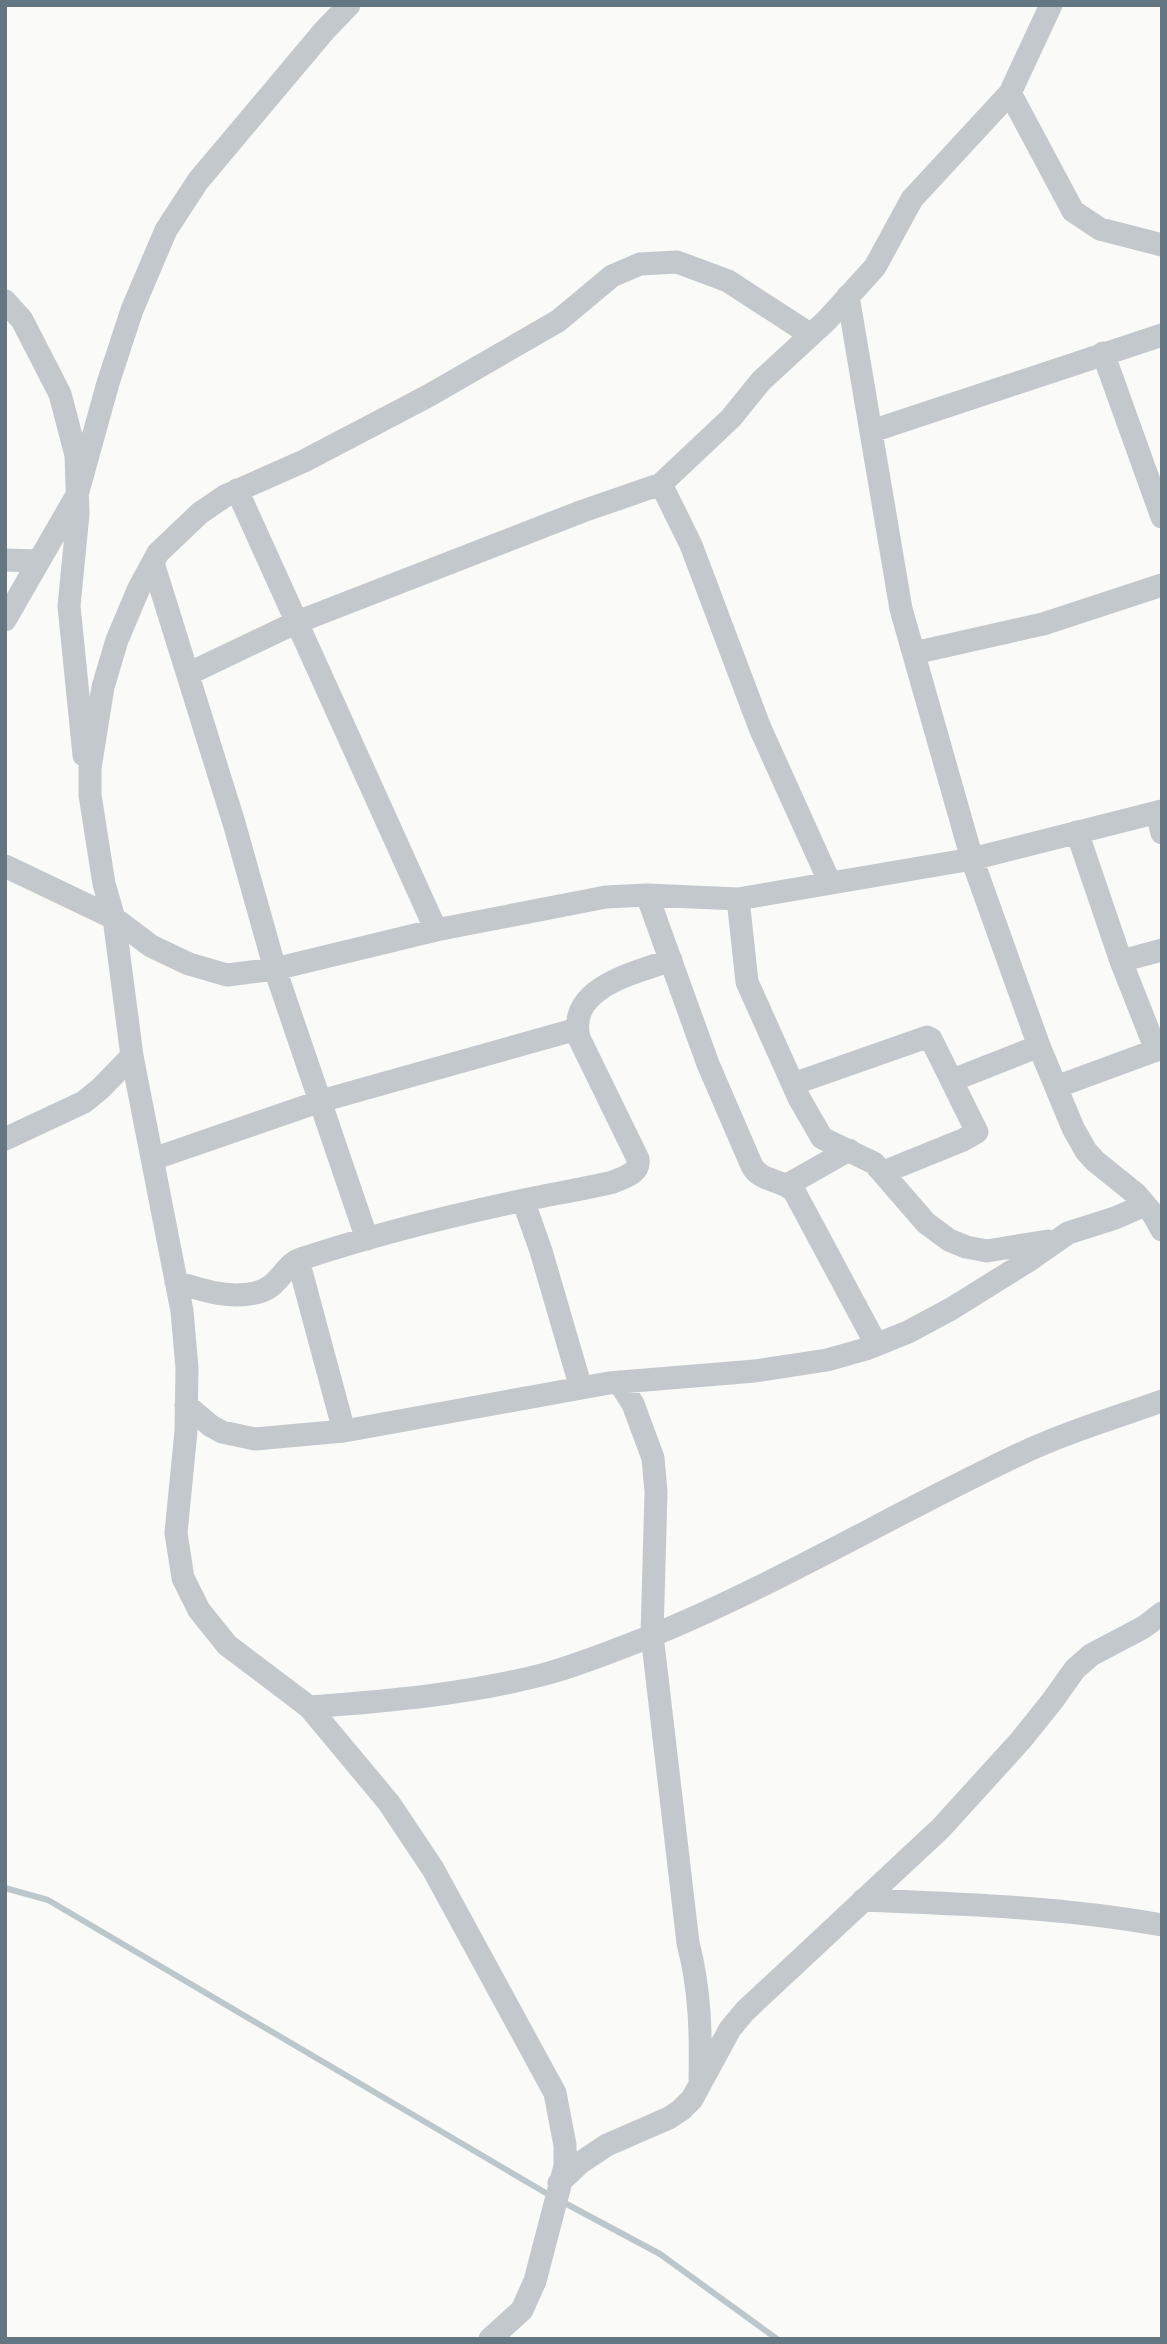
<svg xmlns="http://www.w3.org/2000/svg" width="1167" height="2344" viewBox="0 0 1167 2344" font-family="'Noto Sans',sans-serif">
<rect width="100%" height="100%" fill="#fafaf8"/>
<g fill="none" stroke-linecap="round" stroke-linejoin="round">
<!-- stream -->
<path stroke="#bbc7cb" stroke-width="6" d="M5,1888L48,1900L551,2196
M561,2201L660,2254L777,2339"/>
<!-- minor -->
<path stroke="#c3c8cc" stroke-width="23" d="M1010,93L1073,211L1100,229L1162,245
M848,296L901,609L972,859L1039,1046L1073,1128L1086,1151L1095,1161L1136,1194L1153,1214L1162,1230
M5,301L22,320L60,394L76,455L78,514L69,606L84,755
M1103,353L1162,517
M872,431L1162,335
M661,484L691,545L760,728L830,883
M237,490L436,930
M5,560L39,561
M153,563L234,823L275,969L367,1239
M5,620L77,495L108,383L132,310L166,230L198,181L324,31L349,5
M914,653L1043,624L1162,585
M188,674L295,623L583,511L661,484L731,418L761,381L826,321L875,267L912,199L1010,93L1051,5
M1157,813L1162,833
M1077,832L1121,961L1156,1050
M5,866L114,918L151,946L189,964L227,975L275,969L436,930L606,897L647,895L738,899L972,859L1162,811
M647,895L708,1064L752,1166C761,1182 781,1179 794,1191L876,1344
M738,899L747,982L799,1098L822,1138L874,1163L926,1223L949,1240L966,1247L987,1251L1048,1241
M1121,961L1162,950
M953,1080L1039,1046
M793,1084L927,1037L931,1039L977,1132L963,1140L884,1172
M1056,1087L1162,1048
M5,1139L84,1102L101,1088L132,1056
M153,1159L321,1101L577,1029
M787,1185L849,1150
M523,1200L541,1251L581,1388
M298,1260L344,1431
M176,1282C202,1290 228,1299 255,1293C280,1288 283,1265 301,1259C373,1235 449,1216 524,1200C553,1194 583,1189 613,1182C624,1177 640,1174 638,1159L579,1038C567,987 635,973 671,960
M619,1382L633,1404L653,1458L656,1492L652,1635L688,1943C700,1989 701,2032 700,2079
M186,1405L211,1426L222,1432L255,1439L344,1431L609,1383L755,1371L827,1360L866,1349L908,1332L951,1309L1028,1261L1068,1233L1115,1218L1145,1205
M309,1707C389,1701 471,1694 549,1673C581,1664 613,1651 644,1639C773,1587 893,1514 1018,1455C1064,1433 1114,1418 1162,1401
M863,1900C963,1904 1063,1907 1162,1925
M559,2183L580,2163L607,2145L669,2118L681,2110L692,2099L730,2029L745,2011L941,1828L1021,1740L1053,1700L1075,1669L1091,1655L1144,1627L1162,1613
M490,2339L522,2310L535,2281L565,2166V2145L555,2093L433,1869L389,1803L309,1707L227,1645L199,1610L183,1578L176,1533L186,1431L187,1368L182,1311L132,1056L114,918L104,884L90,795V768L103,687L117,640L139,588L158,553L200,513L225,496L304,461L428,396L558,321L612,276L640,264L677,262L728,281L811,335"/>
</g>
<!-- border -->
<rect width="1167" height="2344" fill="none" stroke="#657683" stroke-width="14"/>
</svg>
